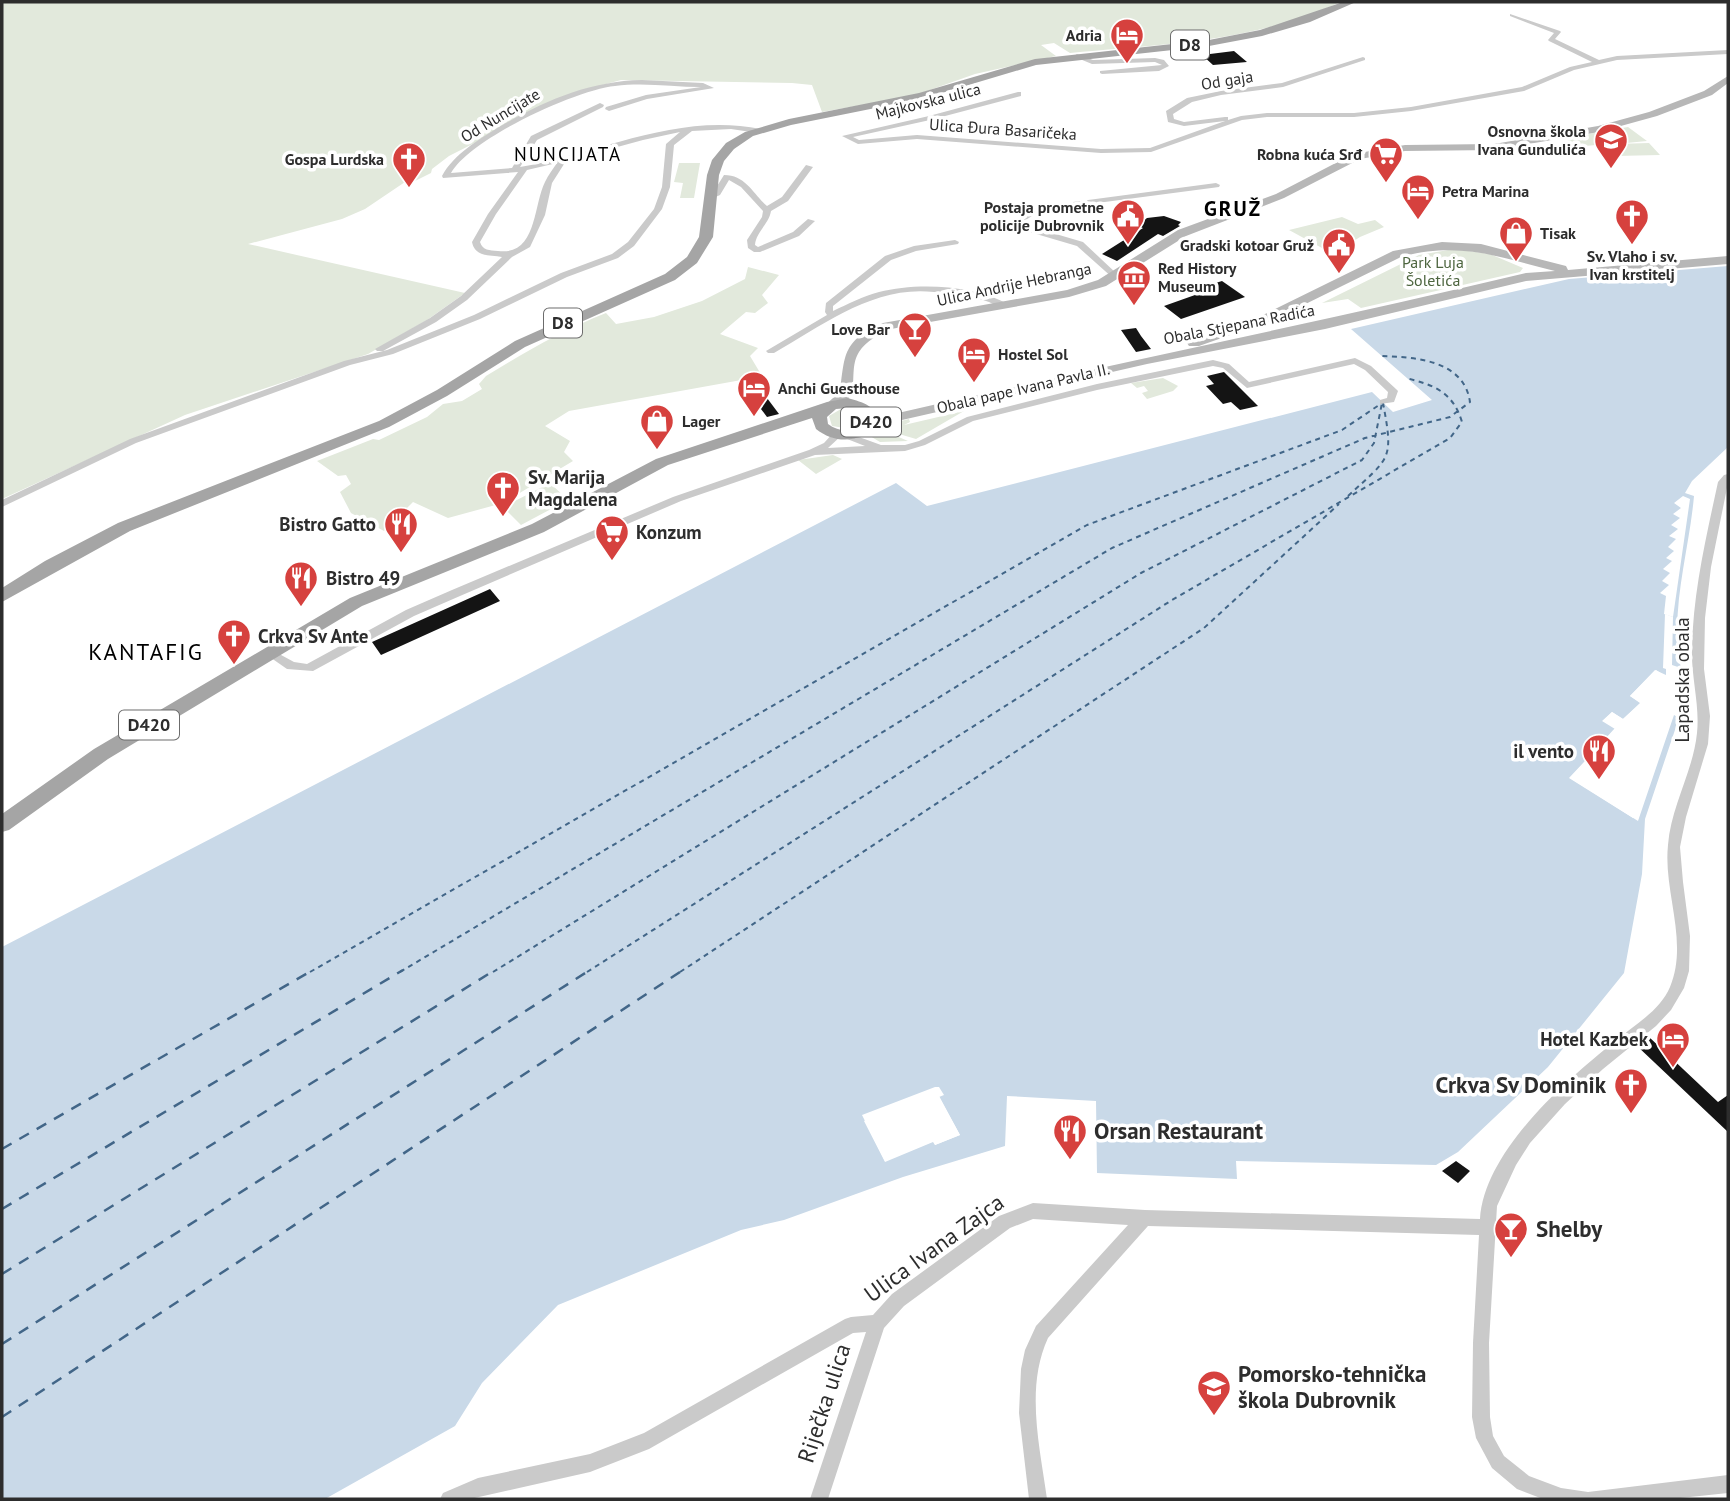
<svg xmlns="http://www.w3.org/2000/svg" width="1730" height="1501" viewBox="0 0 1730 1501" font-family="'PT Sans',sans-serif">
<rect width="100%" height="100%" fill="#fff"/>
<!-- green -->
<path fill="#e2e9dc" d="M2,2H1340C1256,42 1162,44 1070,53L1054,43L1041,45L1056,56L975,74L913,96L822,112L812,85L792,83L621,80L573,93L449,156L432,169L431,173L415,181L405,182L365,209L342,219L248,244L465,293L427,320L368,354L185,415L2,499Z
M1628,127L1647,141L1616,144L1649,143L1660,155L1616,156L1606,144L1575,147L1565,138Z
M679,163H700L694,198H680L683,183L674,182Z
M1342,217L1358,224L1375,220L1384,227L1360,237L1333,254L1289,230Z
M1454,249L1490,254L1523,268L1520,272L1361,308L1348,299L1322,303L1419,255Z
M748,267L779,275L762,295L768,303L755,313L746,312L720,334L758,348L750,356L765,381L752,384L747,379L569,411L545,426L570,441L564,452L573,461L503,503L448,518L413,502L384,531L351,513L340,492L351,484L346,475L338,476L317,461L373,439L379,440L427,417L443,404L462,401L482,389L479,384L486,376C525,352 563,330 606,313L616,324L654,317L702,301L745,279Z
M1163,378L1178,386L1173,391L1147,399L1142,393L1148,391L1144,386L1137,388L1131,383Z
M841,409L857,412L862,421L851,429L832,426L829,416Z
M964,411L916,439L899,434L897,430L900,425L895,427L894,435L908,441L880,442L870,436L872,428L909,419L910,422L904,425Z
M833,455L842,459L816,474L798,460Z
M550,483L568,500L521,525L503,507Z"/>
<!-- water -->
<path fill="#c9d9e8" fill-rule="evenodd" d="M1728,266V447L1692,481L1685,493L1694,496C1689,553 1669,611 1681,668L1672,665L1673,617L1665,614L1663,668L1666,669V675L1655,670L1630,696L1641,703L1623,719L1612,712L1603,721L1615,728L1570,778L1638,821L1674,715L1679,718L1645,819L1642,874L1624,973L1548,1067L1458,1152L1436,1165L1236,1161L1237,1179L1097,1173L1096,1101L1007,1096L1005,1146L903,1177L784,1220L741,1230L558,1305L482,1383L455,1426L325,1499H2V947L896,483L927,506L1372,392L1393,412L1432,400L1351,329L1569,279ZM935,1087H939L944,1095L939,1097L960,1135L935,1145L934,1141L885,1161L862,1115Z"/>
<!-- pier -->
<path fill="#fff" d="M1683,496L1690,499L1673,617L1664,614L1666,596L1660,593L1669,585L1662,581L1670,573L1663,569L1672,561L1666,558L1674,551L1668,547L1676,539L1669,536L1678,529L1671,525L1680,518L1673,514L1681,508L1674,503Z
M1656,670L1668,678L1656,674L1635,696L1643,700L1644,704L1625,722L1612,716L1608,720L1617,726L1618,730L1575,778L1634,814L1633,818L1569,778L1615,729L1602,721L1612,712L1623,719L1640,703L1630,696Z
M1606,762L1622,773L1605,789L1589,778Z
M938,1094L960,1135L935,1145L933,1142L885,1162L864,1121L868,1119L886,1157L933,1138L937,1141L955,1133L936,1098Z"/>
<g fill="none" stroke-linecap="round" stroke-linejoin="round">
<!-- ferry-far1 -->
<path stroke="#426688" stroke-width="2" stroke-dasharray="5 4.5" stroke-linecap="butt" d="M1348,496C1390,457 1394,461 1383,403
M310,972L1087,525L1342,430L1382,403
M400,972L1112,548L1365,438L1450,417L1470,402C1464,360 1415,357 1381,356
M493,972L1141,573L1362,460L1374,443L1382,403
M587,972L1172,600L1450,438L1462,422C1453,392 1434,385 1406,378
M680,972L1204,628L1339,504"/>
<!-- ferry -->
<path stroke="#426688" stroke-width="2.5" stroke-dasharray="11 9" stroke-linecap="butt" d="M2,1149L313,970
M2,1209L403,970
M2,1274L495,970
M2,1344L590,970
M2,1417L683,970"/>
</g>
<!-- building -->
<path fill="#141414" d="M1234,51L1247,62L1213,65L1202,55Z
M1164,216L1181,222L1178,225L1180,226L1163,236L1158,234L1117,261L1102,254L1143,228L1137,226L1147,218Z
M1222,281L1245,297L1181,319L1164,306L1195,295L1190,291Z
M1136,328L1141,336L1151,349L1136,352L1121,330Z
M1224,372L1258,406L1240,410L1231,402L1223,404L1206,386L1214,384L1207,376Z
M767,398L779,414L767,417L755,401Z
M490,589L500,601L381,655L372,642Z
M1648,1036L1718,1102L1728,1095V1132L1636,1045Z
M1456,1161L1470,1171L1458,1183L1442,1171Z"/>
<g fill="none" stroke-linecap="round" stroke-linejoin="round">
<!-- street -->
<path fill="#cacaca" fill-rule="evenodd" d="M1510,14L1560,31L1561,32L1555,39L1599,60L1617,56L1728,50V54L1617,60L1574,70L1524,91L1411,111L1354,117H1267L1242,120L1151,152L1101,153L917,139L858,144L842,136L929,116L1018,92H1021V96L930,120L853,137L859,140L917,135L1101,149L1150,148L1225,121L1184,126L1168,122L1166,111L1187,98L1221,91L1282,83L1363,57L1365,58V60L1283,87L1221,95L1192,102L1173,114L1174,119L1184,122L1225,117H1228V120L1241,116L1267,113H1354L1411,107L1522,87L1570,67L1592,62L1549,41L1548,40L1554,33L1510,16Z
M1077,54L1093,60L1155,58L1164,60L1169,66L1159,71L1102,74L1100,73V71L1162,65L1155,62L1092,64L1075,57L1074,56Z
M642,80L703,83L714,88L647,99L609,111L605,109L606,107L646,95L701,87C673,87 644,82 615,86C576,90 471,138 451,173L512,168L531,136L600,103L604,105L603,107L537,140L520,167C601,153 677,112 761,129L762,131L758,133L731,129L692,131L674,145L670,187L662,209L634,246L618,258L567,277L480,319L393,354L350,365L136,443L2,507V500L130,439L344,361L387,350L474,315L561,273L612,254L628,242L654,209L662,187L666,144L680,132L643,140L566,161L552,183L545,215L530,247L512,257L467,300L436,322L383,351H377L375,349L430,318L461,296L502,257C490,255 475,257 472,242L488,214L518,172L443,178L442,176C454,154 478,140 499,127C544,101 589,81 642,80ZM557,163C553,169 548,175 545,182C533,206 537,256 498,251C489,250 483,251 480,242L496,214L527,170Z
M806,165L813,167L788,201L771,211C769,224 756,232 755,245L758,247L793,232L808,219L815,221L799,236L760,252H754L748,248L747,240L762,217L763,211L741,187L729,180L720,195L711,199L707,197L714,191L724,175C746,175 753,194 767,206L782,197Z
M1216,183L1220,185L1219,187L1059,208L1032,216L1024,221L1032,227L1083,242L1117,274V278L1114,279L1077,246L1026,231L1015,221L1026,212L1058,204Z
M955,240L959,242L958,244L916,251L891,260L833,306V311C848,304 863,296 879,292C917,282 974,285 1008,304V308C999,308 991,302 983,300C967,295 950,294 934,292C874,285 823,325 774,353H768L766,351L827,315L825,312L826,303L885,256L914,246Z
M1355,358L1371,366L1396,389L1398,391L1394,402L1380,404V400L1387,398L1388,392L1365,370L1354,364L1247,388L1223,368L1213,366L1097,390L973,421L925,445L905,451L815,455L681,501L460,596L414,616L313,671L287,669L264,653L270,649L294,662L307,664L406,610L452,590L673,497L809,450L824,443L834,432L848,433L881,445H905L919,441L967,417L1097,384L1213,360L1229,364L1249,382ZM841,436L842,437L865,446L828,448Z
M1728,474V483L1711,567L1705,618L1704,669L1710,716L1708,744L1686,817L1680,847L1683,882L1690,936L1689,971L1684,988L1671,1010L1656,1026L1603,1069L1565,1104L1530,1143L1516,1165L1497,1206L1489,1343L1490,1417L1493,1436L1504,1456L1529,1476L1561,1488L1588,1492L1728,1475V1493L1671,1499H1543L1517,1489L1492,1468L1476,1438L1472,1417L1473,1343L1479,1235L1148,1226L1048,1338C1025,1388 1040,1447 1047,1499H1029L1019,1413L1021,1369L1025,1350L1036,1326L1128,1225L1033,1219L1010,1228L904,1306L884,1328L828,1499H810L866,1332L853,1333L649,1449L590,1472L470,1499H440L443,1493L478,1478L590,1454L644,1433L845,1319L851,1317L873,1315L892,1294L999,1216L1033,1203L1145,1210L1480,1219C1484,1152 1565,1081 1614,1042C1633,1026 1660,1011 1670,987C1689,941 1663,892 1668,845C1671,806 1693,772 1697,733C1700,705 1691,677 1692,649C1693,592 1706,538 1718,482L1724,475Z"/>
<!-- secondary -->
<path fill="#b7b7b7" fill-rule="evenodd" d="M1728,76V83L1712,95L1657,116L1599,132L1494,150L1405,151L1360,159L1284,198L1186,236L1106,286L1069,297L891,329C879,334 866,341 859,352C846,373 865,399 832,409L825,405L840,392C845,353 843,341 883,323L1067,290L1098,280L1178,230L1276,194L1353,154L1405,145L1494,144L1598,126L1649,112L1704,91Z
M1442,242L1481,244L1566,266L1568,270L1728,256V264L1526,281L1325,329L1147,364L902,420L868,431L861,427L898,413C1107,365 1317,323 1526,273L1555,271C1499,257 1459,241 1401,257L1273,320L1199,346H1189L1187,343L1265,314L1393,251Z"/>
<!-- primary -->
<path fill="#a5a5a5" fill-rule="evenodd" d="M1343,2H1356L1310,22L1262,36L1209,46L1036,65L925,98L791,125L753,136L734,149L724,161L719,175L713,237L697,263L675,280L525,347L447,396L389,427L130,531L2,602V588L45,561L118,523L379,421L437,390L515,341L665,274L687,257L699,237L707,175L712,160L726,143L745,132L789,119L919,93L1035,59L1209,40L1260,30Z
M848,398C864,403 875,405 879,422C863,443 836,445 816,429L812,418L668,465L544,532L362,606L108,759L9,830L2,832V814L94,749L350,598L532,524L656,459L827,402ZM848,408L862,414L861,424C850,432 839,432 828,424L827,417L836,409Z"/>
</g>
<!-- icons -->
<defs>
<g id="hotel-pin" transform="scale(1.75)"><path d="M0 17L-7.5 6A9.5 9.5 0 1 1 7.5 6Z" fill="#d6413e" stroke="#fff"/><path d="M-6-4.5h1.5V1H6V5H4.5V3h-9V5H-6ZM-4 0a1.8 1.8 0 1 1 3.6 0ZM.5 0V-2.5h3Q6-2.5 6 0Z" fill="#fff"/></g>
<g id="school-pin" transform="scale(1.75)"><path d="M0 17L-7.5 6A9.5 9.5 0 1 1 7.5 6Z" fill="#d6413e" stroke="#fff"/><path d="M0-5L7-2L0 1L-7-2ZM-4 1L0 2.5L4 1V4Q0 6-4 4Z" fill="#fff"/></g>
<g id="supermarket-pin" transform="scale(1.75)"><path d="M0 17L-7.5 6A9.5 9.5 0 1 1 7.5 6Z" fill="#d6413e" stroke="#fff"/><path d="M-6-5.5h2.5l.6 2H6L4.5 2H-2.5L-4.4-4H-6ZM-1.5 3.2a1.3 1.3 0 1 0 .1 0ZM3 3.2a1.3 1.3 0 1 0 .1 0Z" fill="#fff"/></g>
<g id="church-pin" transform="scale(1.75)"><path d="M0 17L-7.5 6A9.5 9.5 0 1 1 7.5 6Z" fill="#d6413e" stroke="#fff"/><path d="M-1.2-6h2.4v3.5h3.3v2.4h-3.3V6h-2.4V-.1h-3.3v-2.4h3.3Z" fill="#fff"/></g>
<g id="civic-pin" transform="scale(1.75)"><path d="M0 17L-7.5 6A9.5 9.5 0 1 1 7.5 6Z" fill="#d6413e" stroke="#fff"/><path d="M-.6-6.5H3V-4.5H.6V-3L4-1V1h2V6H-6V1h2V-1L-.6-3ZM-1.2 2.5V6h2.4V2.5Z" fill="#fff"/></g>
<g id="shop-pin" transform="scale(1.75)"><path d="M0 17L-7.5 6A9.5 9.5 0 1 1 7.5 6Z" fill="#d6413e" stroke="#fff"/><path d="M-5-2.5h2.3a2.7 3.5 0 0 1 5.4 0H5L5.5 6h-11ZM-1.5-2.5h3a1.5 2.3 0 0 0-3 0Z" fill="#fff"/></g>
<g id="museum-pin" transform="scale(1.75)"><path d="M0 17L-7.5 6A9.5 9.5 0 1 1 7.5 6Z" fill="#d6413e" stroke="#fff"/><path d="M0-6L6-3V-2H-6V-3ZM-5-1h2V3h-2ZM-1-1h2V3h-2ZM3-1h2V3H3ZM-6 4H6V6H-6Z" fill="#fff"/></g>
<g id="bar-pin" transform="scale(1.75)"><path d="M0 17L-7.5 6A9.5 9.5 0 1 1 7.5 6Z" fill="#d6413e" stroke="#fff"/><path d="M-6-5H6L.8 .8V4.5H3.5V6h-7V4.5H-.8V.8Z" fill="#fff"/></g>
<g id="restaurant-pin" transform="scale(1.75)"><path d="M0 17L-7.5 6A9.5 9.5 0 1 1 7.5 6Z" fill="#d6413e" stroke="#fff"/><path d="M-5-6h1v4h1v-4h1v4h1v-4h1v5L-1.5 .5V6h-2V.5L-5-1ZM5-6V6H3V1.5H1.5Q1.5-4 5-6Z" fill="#fff"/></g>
</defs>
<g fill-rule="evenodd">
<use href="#hotel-pin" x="1127" y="35"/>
<use href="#school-pin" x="1611" y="140"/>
<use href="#supermarket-pin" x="1386" y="154"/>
<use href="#church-pin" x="409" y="159"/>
<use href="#hotel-pin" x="1418" y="191"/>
<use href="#civic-pin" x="1128" y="216"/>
<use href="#church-pin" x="1632" y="216"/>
<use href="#shop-pin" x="1516" y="233"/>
<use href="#civic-pin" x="1339" y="245"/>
<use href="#museum-pin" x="1134" y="277"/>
<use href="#bar-pin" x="915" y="329"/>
<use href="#hotel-pin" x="974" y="354"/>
<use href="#hotel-pin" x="754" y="388"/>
<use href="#shop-pin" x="657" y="421"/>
<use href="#church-pin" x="503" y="488"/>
<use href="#restaurant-pin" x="401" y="524"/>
<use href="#supermarket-pin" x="612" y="532"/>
<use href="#restaurant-pin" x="301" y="578"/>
<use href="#church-pin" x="234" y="636"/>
<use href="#restaurant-pin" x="1599" y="751"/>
<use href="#hotel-pin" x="1673" y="1039"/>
<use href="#church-pin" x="1631" y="1085"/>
<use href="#restaurant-pin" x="1070" y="1131"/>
<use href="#bar-pin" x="1511" y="1229"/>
<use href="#school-pin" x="1214" y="1387"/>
</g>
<g text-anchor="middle" stroke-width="7" stroke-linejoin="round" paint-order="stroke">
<!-- far-poi labels -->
<g font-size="16" font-weight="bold" fill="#2d2d2d" stroke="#fff" text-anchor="end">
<text x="1102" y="41">Adria</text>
<text x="1586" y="137">Osnovna škola<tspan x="1586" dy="18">Ivana Gundulića</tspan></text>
<text x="1362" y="160">Robna kuća Srđ</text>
<text x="384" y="165">Gospa Lurdska</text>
<text x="1442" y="197" text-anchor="start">Petra Marina</text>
<text x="1104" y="213">Postaja prometne<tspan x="1104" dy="18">policije Dubrovnik</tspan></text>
<text x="1540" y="239" text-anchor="start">Tisak</text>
<text x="1314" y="251">Gradski kotoar Gruž</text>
<text x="1632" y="262" text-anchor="middle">Sv. Vlaho i sv.<tspan x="1632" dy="18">Ivan krstitelj</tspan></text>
<text x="1158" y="274" text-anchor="start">Red History<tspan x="1158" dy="18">Museum</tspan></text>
<text x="890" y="335">Love Bar</text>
<text x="998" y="360" text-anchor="start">Hostel Sol</text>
<text x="778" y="394" text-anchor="start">Anchi Guesthouse</text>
<text x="682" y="427" text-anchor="start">Lager</text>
</g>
<!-- far-street labels -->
<g font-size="16" fill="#2d2d2d" stroke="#fff">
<text transform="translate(1227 80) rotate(-9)" y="6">Od gaja</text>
<text transform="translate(928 101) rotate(-14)" y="6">Majkovska ulica</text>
<text transform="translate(500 115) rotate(-31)" y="6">Od Nuncijate</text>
<text transform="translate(1003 129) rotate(4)" y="6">Ulica Đura Basaričeka</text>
<text transform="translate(1014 284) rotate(-12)" y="6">Ulica Andrije Hebranga</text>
<text transform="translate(1239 324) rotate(-11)" y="6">Obala Stjepana Radića</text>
<text transform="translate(1023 388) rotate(-13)" y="6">Obala pape Ivana Pavla II.</text>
</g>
<!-- far-park labels -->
<g font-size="16" fill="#4d653f" stroke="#fff">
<text x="1433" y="268">Park Luja<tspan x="1433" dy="18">Šoletića</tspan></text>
</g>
<!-- shield labels -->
<g fill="#fff" stroke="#6c6c6c" stroke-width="2">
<rect x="1171" y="30.5" width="38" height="29" rx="5"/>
<rect x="544" y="308.5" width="38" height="29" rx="5"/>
<rect x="841" y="407.5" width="60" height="29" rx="5"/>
<rect x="119" y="710.5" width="60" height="29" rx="5"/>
</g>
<g font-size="18" font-weight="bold" fill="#2d2d2d">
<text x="1190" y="51">D8</text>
<text x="563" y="329">D8</text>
<text x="871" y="428">D420</text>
<text x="149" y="731">D420</text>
</g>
<!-- far-quarter labels -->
<g font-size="19" letter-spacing="2" fill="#000" stroke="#fff">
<text x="568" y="161">NUNCIJATA</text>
</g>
<!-- poi labels -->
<g font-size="19" font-weight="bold" fill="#2d2d2d" stroke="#fff" text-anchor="start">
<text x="528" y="484">Sv. Marija<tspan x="528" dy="22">Magdalena</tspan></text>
<text x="376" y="531" text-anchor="end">Bistro Gatto</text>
<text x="636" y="539">Konzum</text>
<text x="326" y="585">Bistro 49</text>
<text x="258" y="643">Crkva Sv Ante</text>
<text x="1574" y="758" text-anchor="end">il vento</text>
<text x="1648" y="1046" text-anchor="end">Hotel Kazbek</text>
</g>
<!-- street labels -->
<g font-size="19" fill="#2d2d2d" stroke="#fff">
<text transform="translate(1682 680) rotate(-90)" y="7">Lapadska obala</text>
</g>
<!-- far-district labels -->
<g font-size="21" font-weight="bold" letter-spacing="2" fill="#000" stroke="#fff">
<text x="1233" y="216">GRUŽ</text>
</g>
<!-- quarter labels -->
<g font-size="23" letter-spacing="2" fill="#000" stroke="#fff">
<text x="146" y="660">KANTAFIG</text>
</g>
<!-- near-poi labels -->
<g font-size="23" font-weight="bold" fill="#2d2d2d" stroke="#fff" text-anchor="start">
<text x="1606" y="1093" text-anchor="end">Crkva Sv Dominik</text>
<text x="1094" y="1139">Orsan Restaurant</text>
<text x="1536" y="1237">Shelby</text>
<text x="1238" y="1382">Pomorsko-tehnička<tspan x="1238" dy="26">škola Dubrovnik</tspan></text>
</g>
<!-- near-street labels -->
<g font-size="23" fill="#2d2d2d" stroke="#fff">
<text transform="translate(934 1248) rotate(-36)" y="8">Ulica Ivana Zajca</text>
<text transform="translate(824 1403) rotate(-72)" y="8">Riječka ulica</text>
</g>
</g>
<!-- border -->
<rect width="1730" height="1501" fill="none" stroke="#2d2d2d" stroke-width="7"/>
</svg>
